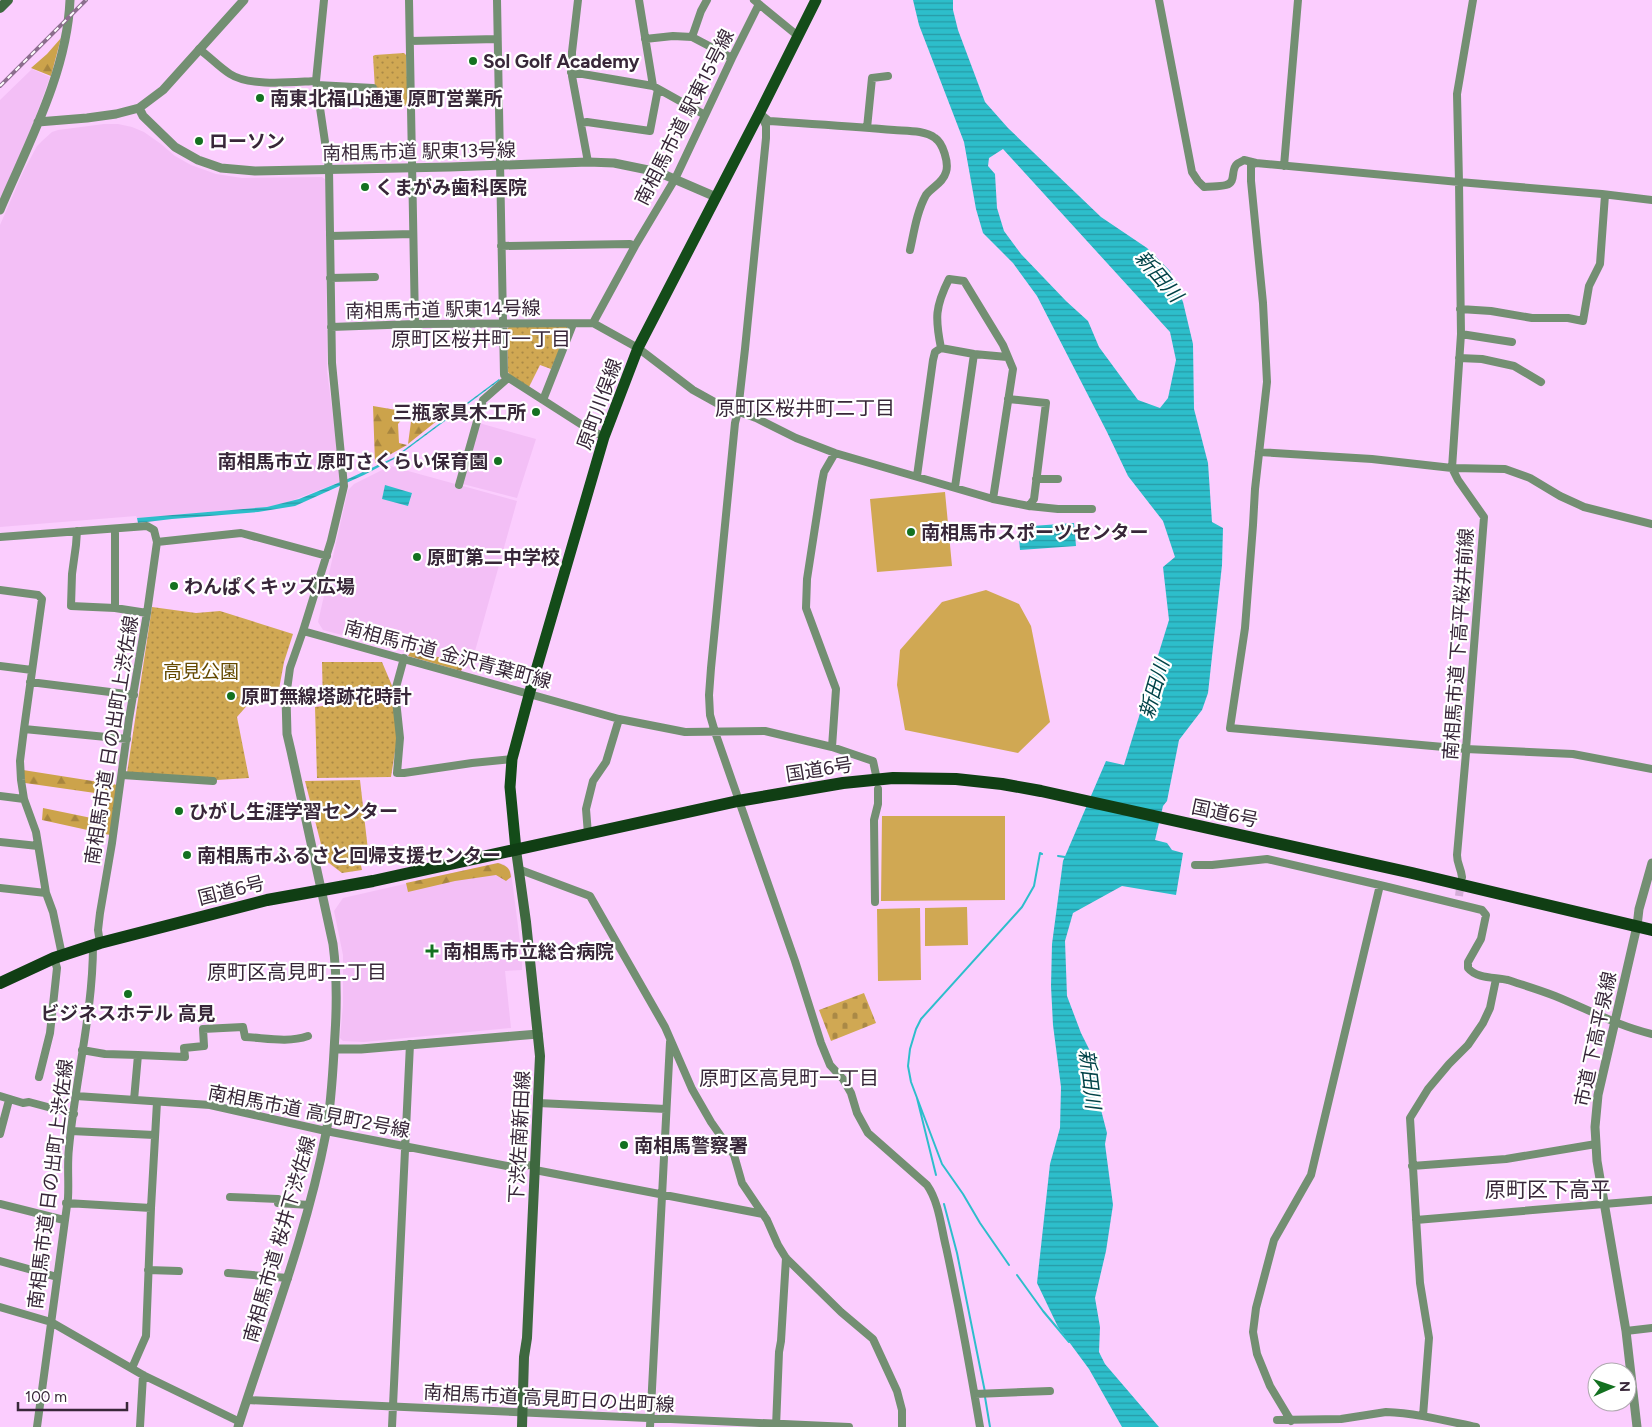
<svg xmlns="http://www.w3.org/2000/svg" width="1652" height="1427" viewBox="0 0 1652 1427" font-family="Figtree,'Noto Sans JP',sans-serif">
<defs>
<pattern id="green-dots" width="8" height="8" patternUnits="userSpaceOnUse" patternTransform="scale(1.25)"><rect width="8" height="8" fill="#d0a853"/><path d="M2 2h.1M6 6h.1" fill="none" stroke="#aa8946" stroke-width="1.8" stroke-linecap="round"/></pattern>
<pattern id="forest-firs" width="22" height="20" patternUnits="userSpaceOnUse" patternTransform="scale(1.25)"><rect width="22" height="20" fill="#cca34b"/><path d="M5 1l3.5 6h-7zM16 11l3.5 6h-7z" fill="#a7853f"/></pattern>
<pattern id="cemetery-stones" width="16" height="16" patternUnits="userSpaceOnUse" patternTransform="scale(1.25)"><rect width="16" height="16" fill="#d0a853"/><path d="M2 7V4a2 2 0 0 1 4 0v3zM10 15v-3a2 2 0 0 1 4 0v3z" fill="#aa8946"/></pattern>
<pattern id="water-rules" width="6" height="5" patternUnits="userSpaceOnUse" patternTransform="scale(1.25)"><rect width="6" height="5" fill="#2dbecb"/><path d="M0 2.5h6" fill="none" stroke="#279aa6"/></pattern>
</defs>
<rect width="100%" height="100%" fill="#fbcdfe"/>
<!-- built -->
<path fill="#f3bff6" d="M32,69L50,77L33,124L0,201V100Z
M104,124H118L132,127L144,132L161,144L175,156L191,165L216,174L242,178L322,177L326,180L327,371L339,461L340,482L288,502L268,507L137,518L136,516L0,527V225L23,172L37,146L42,141L52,132L58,130Z
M479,423L536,439L517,498L459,483Z
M390,466L517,501L470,669L323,630L318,622L348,490L354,484Z
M497,863L504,864L511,872L522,957V970L505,971L511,1028L364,1042L343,1041L340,1038L343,1005V955L334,911L343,898Z"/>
<!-- green -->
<path fill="url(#green-dots)" d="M404,53L406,55L408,104L405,106H376L373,56L375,55Z
M509,327H567L568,330L551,369L540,365L529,387L511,376L508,372L507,329Z
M152,607L196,613L220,611L293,634L284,662L279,689L257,694L237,717L249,778L217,780L127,773Z
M322,662H382L393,688L397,739L391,777L317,778L315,707L323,706Z
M360,780L369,859L360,861L362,870L342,873L325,860L305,781Z"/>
<!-- forest -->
<path fill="url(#forest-firs)" d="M61,38L51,76L31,68L47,54Z
M373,406L408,412L398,424L399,443L407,445L375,463Z
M412,414L443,416L408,444Z
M411,651L465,663L461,671L408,656Z
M23,770L118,785L110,835L42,820L43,808L106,821L109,795L25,783Z
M498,863C507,866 510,868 511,877L506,881L496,875L455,881L408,892L406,883Z"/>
<!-- cemetery -->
<path fill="url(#cemetery-stones)" d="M864,993L876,1023L831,1041L819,1010Z"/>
<!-- pitch -->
<path fill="#d0a853" d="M945,492L952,566L877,572L870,499Z
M986,590L1019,604L1031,626L1050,722L1018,753L905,730L897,685L900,650L942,602Z
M882,816H1005V900L881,901Z
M967,907L968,945L925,946V908Z
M920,908L921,980L878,981L877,909Z"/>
<!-- water -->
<path fill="url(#water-rules)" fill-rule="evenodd" d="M913,0H953V10L958,30L985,102L1008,128L1101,217L1147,248L1170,271L1183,302L1193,344L1194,409L1208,463L1212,522L1223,528L1222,565L1208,693L1202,710L1179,740L1167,801L1163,806L1155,840L1167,843L1172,850L1183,853L1176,895L1122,886L1073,913L1065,941L1067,996L1081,1033L1096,1063L1100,1106L1107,1133L1105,1144L1113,1205L1106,1251L1095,1298L1100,1327L1099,1352L1105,1364L1159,1427H1122L1089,1369L1058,1327L1037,1283L1050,1164L1060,1128L1061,1087L1053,1025L1051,986L1052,944L1063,861L1106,761L1124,765L1169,620L1163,567L1175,557L1163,521L1128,476L1107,432L1037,296L1013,263L983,233L976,209L964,142L919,25ZM1003,149L1170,332L1176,360L1168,398L1160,408L1138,400L1099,347L1088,321L1066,301L1021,254L1004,231L997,208L995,174L988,166L989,158Z
M499,379L500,380L394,459L364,475L295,506L258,512L172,519L138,523L137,518L267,507L299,499L350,478L393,458Z
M385,485L412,493L408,506L382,499Z
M1074,523L1076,546L1020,550L1018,527Z"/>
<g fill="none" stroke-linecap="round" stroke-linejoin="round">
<!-- stream -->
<path stroke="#2dbecb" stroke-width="2" d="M1058,856L1065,857
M917,1098L936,1175
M944,1204L957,1253L985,1392
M1009,1265L980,1223L963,1194L942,1164L911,1082L908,1066L910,1049L916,1029L921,1019L1022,907L1034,886L1040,853L1042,854
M1017,1275L1043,1311L1069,1342
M985,1397L990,1427"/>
<!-- minor-tunnel -->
<path stroke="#d4acd7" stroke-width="8" stroke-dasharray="8 4" stroke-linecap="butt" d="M1459,896L1461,881"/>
<!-- minor -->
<path stroke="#738f72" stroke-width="8" d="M324,0L316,81L329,169L332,363L344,486L331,541L303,631L619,719L685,732L765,731L832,747L873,761L876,775
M409,0L415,324
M497,0L504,375L582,425L604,437
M578,0L572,52V76L588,162
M639,0L653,86
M754,0L798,36
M1159,0L1192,172L1198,181L1204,187C1211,186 1219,187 1226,185C1237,182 1230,170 1237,164C1238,163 1243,161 1244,160L1256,163
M1473,0L1457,94L1459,182L1602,194L1652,200
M692,37L701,11L707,0
M645,39L673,36L692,37L732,58
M410,41L497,39
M199,49C210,57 219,67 230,74C250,87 293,82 316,81
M571,72L653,86L705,115
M317,85L373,88
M760,112L766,126V138L745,349L738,411L735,423L711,668L709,695L710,715L715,732L795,961L821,1043L830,1065L843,1079L851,1093L857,1113L868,1133L927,1185C939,1202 941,1227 946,1247C959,1307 970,1367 980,1427
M763,116L769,121C810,124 852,126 894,130C906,131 925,130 935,138C943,143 949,163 946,172C943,183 932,187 926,195C917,211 914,232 910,250
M581,123L587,122L650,131L658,89
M867,128L872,78L888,76
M1284,166L1298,0
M330,236L413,234
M501,246L630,244L635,246
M330,278L375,277
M1460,309L1491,311L1532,318H1568L1583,321L1589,286L1600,264L1605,195
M593,323L635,246L675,179L732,58L759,4
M331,327L415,324L593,323L638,348L693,390L720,405L756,418L796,438L835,453L993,499L1029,506L1058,509H1092
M1461,334L1512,342
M941,348C935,318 935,307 949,279L964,281L1003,345L1013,369L993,499
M1459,358L1482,359L1514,366L1541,382
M1008,399L1046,403L1034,499L1029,506
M543,400L573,324
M1259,452L1372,459L1452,468L1505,469L1530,478L1560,496L1584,507L1652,524
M917,476L933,360L935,352L941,348L974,354L1007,357
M1036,479H1058
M459,485L483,400L508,378
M955,487L974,354
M77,531L76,545L72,574L71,606L115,608L147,613
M0,537L147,526L154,530L157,542L241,533L327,556
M0,590L38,595L42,599L24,729L20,761L21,780L24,799L36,832L46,893L53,912L62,955
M115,608V529
M404,658L395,691L400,738L397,773H404L472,763L512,759
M0,666L32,670
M30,682L134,695
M286,697L290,668L303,631
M24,729L127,739
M832,747L836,689L806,608L807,579L822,482L824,472L835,453
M122,775L213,781
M0,796L24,799
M588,834L586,809L593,781L606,762L619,719
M0,842L38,846
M1195,865H1212L1267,859L1384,886L1482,910L1486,915L1481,939L1468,962V968C1477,979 1495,977 1508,980C1523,985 1540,990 1555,996C1587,1009 1618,1026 1652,1034
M518,869L590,896L665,1027L692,1089L711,1122L734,1155L742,1183L767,1220L778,1245L786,1258L841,1312L873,1339L897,1391L902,1410V1427
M1462,877C1461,868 1457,864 1457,855L1466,753V749L1484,517L1458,480L1452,468L1461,334L1459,182L1256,163L1251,165V181L1263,303L1267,382L1255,489L1253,525L1245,628L1230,728L1466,749L1573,754L1652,769
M0,888L46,893
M875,902L874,820L878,804V789
M100,943L98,930L100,913L112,843L129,719L147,613L157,542
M82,1050L105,1054L138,1055L134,1100
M138,1055L185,1057L184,1048L204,1046L203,1029L243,1027L245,1037C266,1038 288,1043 308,1036
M39,1077L50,1033L57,968L54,958
M0,1096L23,1103L29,1102L74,1114
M76,1096L210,1105L326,1131L507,1166L535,1165
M538,1103L666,1109
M71,1131L154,1135
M0,1134L9,1100
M1412,1166L1506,1159L1596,1144
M535,1170L763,1214
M230,1197L278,1199
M66,1203L151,1208
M278,1203L309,1205
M0,1204L64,1220
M1416,1220L1652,1200
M0,1261L57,1277
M148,1270L179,1271
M228,1273L288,1278
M0,1307L51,1322L143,1375L240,1422
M1626,1331L1652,1328
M132,1368L146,1336L151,1208L157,1102
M975,1394L1050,1391
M247,1400L849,1427
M1423,1416L1429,1338L1420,1283L1410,1118L1428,1089L1449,1064L1468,1045L1483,1023L1490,1008L1496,979
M1277,1420L1341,1419L1386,1412C1416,1413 1447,1421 1476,1427
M1291,1421L1270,1386L1257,1354L1253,1332L1256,1308L1274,1240L1311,1175L1380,885
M37,1427L68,1198C69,1181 67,1165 69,1148C75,1081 93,1013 93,945
M140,1427L143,1375
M392,1427L410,1044
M650,1427L670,1042
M776,1427L779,1352L781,1341L786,1258"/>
<!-- tertiary -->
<path stroke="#738f72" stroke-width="9" d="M139,108L143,116L175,147L198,160L221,168L255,171L450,167L588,162L614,163L658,172L716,197
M38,122L87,118L116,114L139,108L163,90L244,0
M0,210C28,144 67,73 70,0
M335,1049H361L538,1034
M238,1427C269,1330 307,1233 326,1133C332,1100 333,1067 335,1034C337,1003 337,975 333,944L291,751L287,734L286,697
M1637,1427L1626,1331L1597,1161L1595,1127L1598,1095L1637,926L1639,909L1652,863"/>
<!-- secondary -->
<path stroke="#3e683f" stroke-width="10" d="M0,8L8,0
M516,850L526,922L540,1056L527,1338L524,1357L522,1427"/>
<!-- primary -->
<path stroke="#144c19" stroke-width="11" d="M516,850L510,787L512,759L532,684L604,437L638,348L760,112L816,0"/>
<!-- trunk -->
<path stroke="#103e14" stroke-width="12" d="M0,983L54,958L100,943L267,900L373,881L738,801L843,783L893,778L956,779L1002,784L1041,791L1412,873L1652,930"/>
<!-- rail casing -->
<g stroke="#8c6e8e" stroke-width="4">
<path id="rail" d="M0,86L86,0"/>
</g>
<!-- rail -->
<use href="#rail" stroke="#fff" stroke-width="2" stroke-dasharray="5.5" stroke-linecap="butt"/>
</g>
<!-- markers -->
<g fill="#137120" stroke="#fff" stroke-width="2">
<circle cx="473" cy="61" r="5"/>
<circle cx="260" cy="98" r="5"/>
<circle cx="199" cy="141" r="5"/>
<circle cx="365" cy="187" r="5"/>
<circle cx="536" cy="412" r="5"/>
<circle cx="498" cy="461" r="5"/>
<circle cx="911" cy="532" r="5"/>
<circle cx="417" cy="557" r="5"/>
<circle cx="174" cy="586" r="5"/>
<circle cx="231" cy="696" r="5"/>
<circle cx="179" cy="811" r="5"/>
<circle cx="187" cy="855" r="5"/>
<path d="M429.5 943.5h5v5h5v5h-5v5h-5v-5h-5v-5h5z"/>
<circle cx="128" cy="994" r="5"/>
<circle cx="624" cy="1145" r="5"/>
</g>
<g text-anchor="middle" stroke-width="4.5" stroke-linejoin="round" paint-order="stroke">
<!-- poi labels -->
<g font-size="19" font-weight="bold" fill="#382739" stroke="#fff" text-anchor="start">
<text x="483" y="68">Sol Golf Academy</text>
<text x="270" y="105">南東北福山通運 原町営業所</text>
<text x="209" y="148">ローソン</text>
<text x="375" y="194">くまがみ歯科医院</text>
<text x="526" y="419" text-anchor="end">三瓶家具木工所</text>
<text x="488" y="468" text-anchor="end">南相馬市立 原町さくらい保育園</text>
<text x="921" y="539">南相馬市スポーツセンター</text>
<text x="427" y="564">原町第二中学校</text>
<text x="184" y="593">わんぱくキッズ広場</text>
<text x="241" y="703">原町無線塔跡花時計</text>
<text x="189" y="818">ひがし生涯学習センター</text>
<text x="197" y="862">南相馬市ふるさと回帰支援センター</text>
<text x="443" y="958">南相馬市立総合病院</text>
<text x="128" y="1020" text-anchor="middle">ビジネスホテル 高見</text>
<text x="634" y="1152">南相馬警察署</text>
</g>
<!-- street labels -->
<g font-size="19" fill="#382739" stroke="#fff">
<text transform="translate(684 117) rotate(-63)" y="7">南相馬市道 駅東15号線</text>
<text transform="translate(419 151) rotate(-1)" y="7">南相馬市道 駅東13号線</text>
<text transform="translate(443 309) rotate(-1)" y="7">南相馬市道 駅東14号線</text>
<text transform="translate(599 404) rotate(-70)" y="7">原町川俣線</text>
<text transform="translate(1458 644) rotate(-86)" y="7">南相馬市道 下高平桜井前線</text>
<text transform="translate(448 654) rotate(15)" y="7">南相馬市道 金沢青葉町線</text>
<text transform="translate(111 740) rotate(-81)" y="7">南相馬市道 日の出町上渋佐線</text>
<text transform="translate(819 769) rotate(-9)" y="7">国道6号</text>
<text transform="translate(1225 813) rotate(12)" y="7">国道6号</text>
<text transform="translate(231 890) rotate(-14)" y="7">国道6号</text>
<text transform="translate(1595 1039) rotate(-78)" y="7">市道 下高平泉線</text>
<text transform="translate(309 1111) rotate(11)" y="7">南相馬市道 高見町2号線</text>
<text transform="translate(519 1137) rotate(-87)" y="7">下渋佐南新田線</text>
<text transform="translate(50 1184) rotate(-83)" y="7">南相馬市道 日の出町上渋佐線</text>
<text transform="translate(279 1239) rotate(-74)" y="7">南相馬市道 桜井下渋佐線</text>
<text transform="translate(549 1398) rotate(3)" y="7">南相馬市道 高見町日の出町線</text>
</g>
<!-- park labels -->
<g font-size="19" fill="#644900" stroke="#fff">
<text x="201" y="678">高見公園</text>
</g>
<!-- water labels -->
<g font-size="20" font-style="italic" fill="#024348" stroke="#fff">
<text transform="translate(1159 276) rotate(49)" y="7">新田川</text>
<text transform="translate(1154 689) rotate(-74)" y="7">新田川</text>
<text transform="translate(1090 1079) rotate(83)" y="7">新田川</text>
</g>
<!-- neighbourhood labels -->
<g font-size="20" fill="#382739" stroke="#fff">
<text x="481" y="346">原町区桜井町一丁目</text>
<text x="805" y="415">原町区桜井町二丁目</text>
<text x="297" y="979">原町区高見町二丁目</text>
<text x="789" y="1085">原町区高見町一丁目</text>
</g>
<!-- quarter labels -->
<g font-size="21" fill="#382739" stroke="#fff">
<text x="1548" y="1197">原町区下高平</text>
</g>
</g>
<!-- north arrow -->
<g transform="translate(1612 1387) rotate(88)"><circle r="24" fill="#ffffff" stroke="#afa9b0"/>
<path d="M0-4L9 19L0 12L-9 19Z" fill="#137120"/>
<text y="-8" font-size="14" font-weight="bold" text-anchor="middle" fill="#382739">N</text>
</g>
<!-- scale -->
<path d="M18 1402v8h109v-8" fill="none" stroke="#382739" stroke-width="2.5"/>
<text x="25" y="1402" font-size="15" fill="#382739" stroke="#ffffff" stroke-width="4" paint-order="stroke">100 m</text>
</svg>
